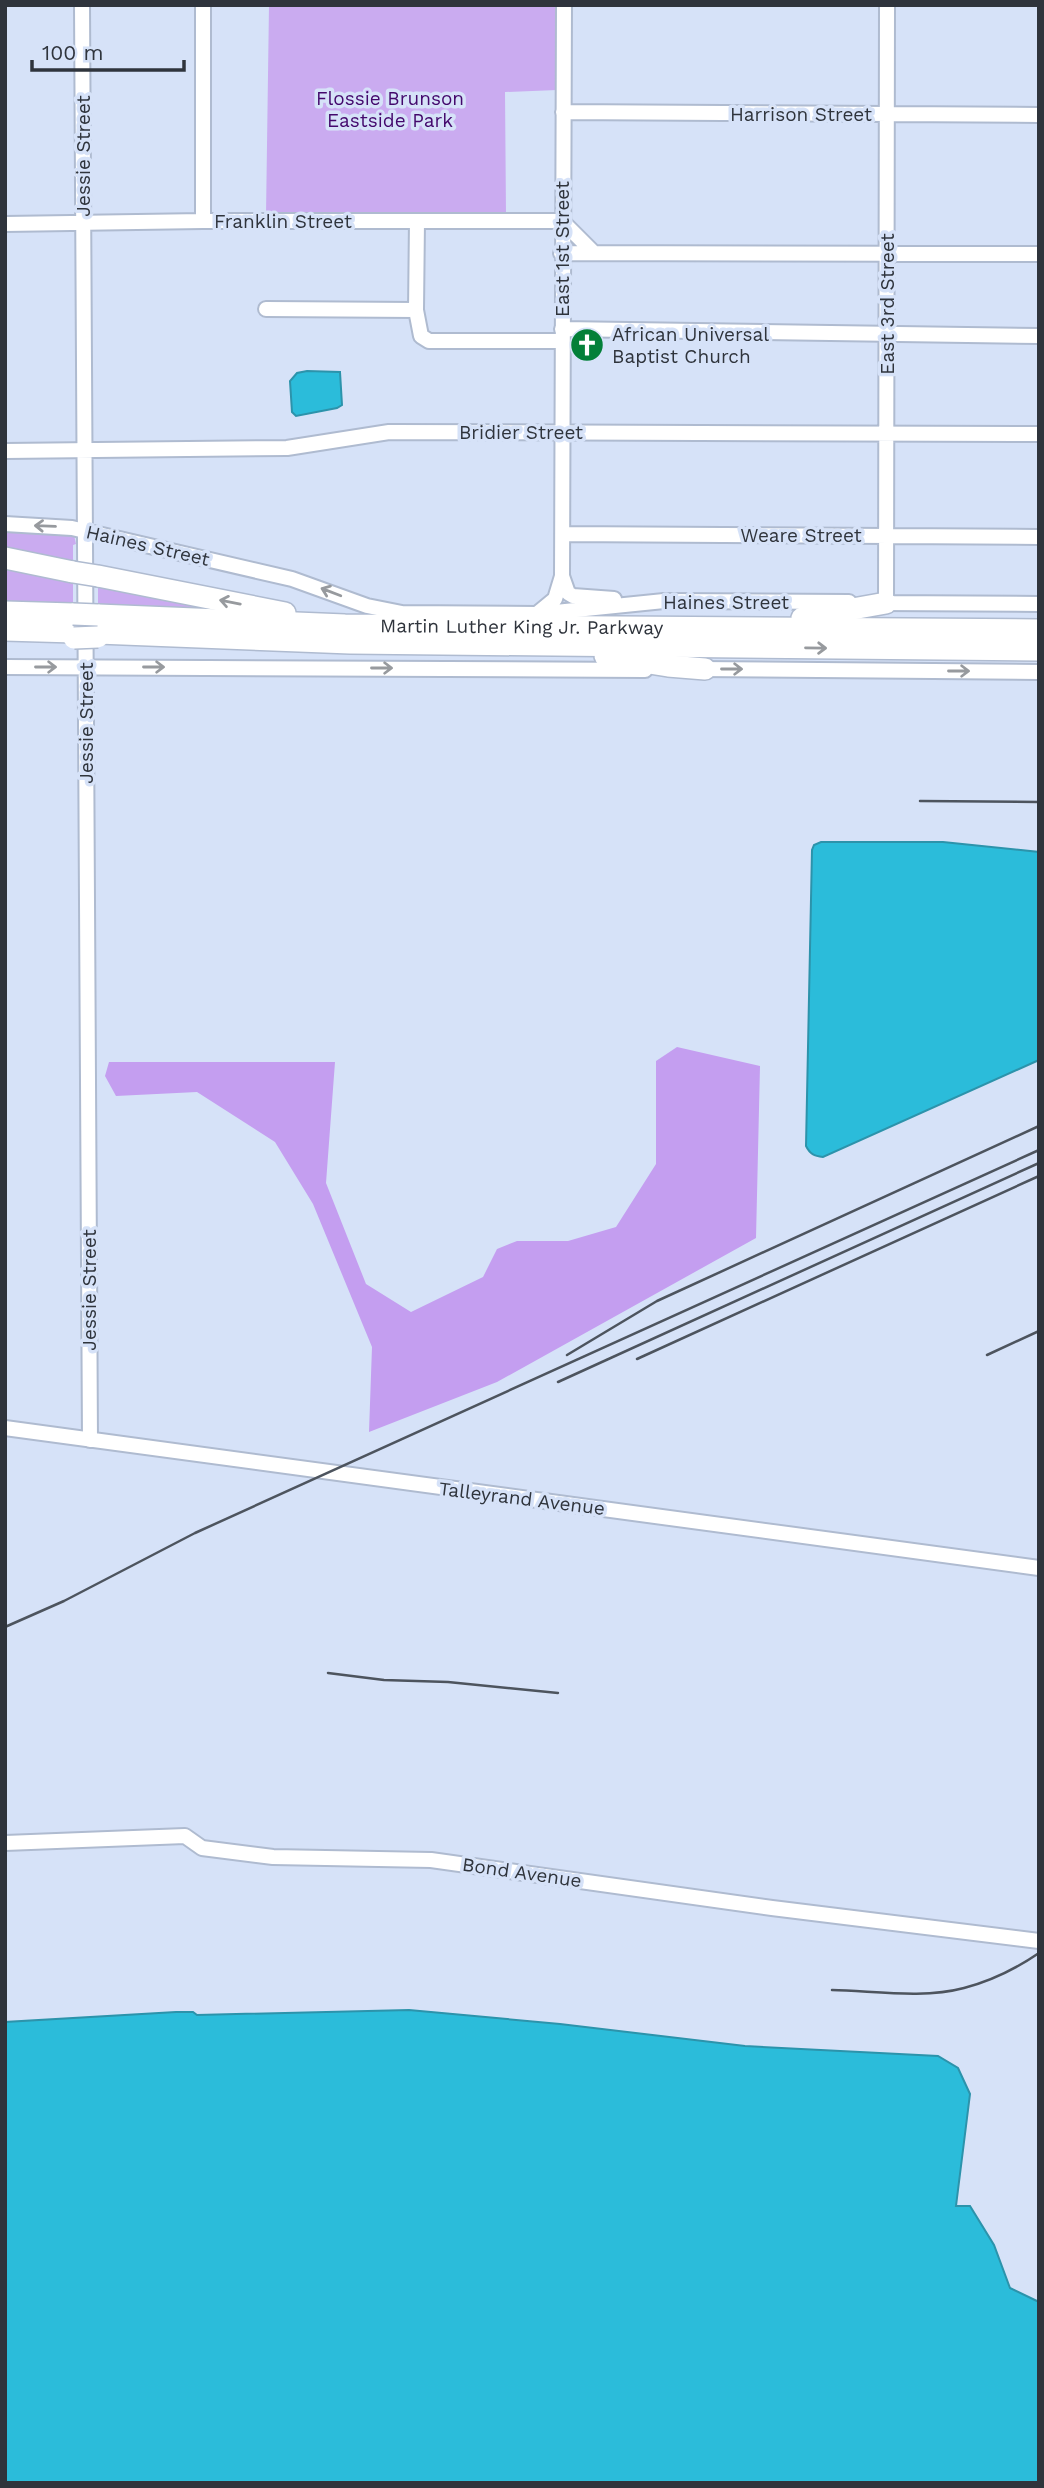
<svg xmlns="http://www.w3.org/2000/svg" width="1044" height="2488" viewBox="0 0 1044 2488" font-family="'Work Sans',sans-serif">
<rect width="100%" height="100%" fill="#d6e2f8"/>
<!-- green -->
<path fill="#caabf0" d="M269,5H557V90L505,92L506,215H266Z
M5,527L36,528L74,535L76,544L73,545V563L5,548Z
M5,563L73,578V604L5,603Z
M98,584L252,612L98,605Z"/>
<!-- forest -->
<path fill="#c49ef0" d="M677,1047L760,1066L756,1238L497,1382L369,1432L372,1347L313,1204L275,1142L197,1092L116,1096L105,1076L109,1062H335L326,1183L366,1284L411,1312L483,1277L497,1249L517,1241H568L616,1227L656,1164V1061Z"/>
<!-- water -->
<path fill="#2bbcda" stroke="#2c93ab" stroke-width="2" d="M307,371L340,372L342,405L337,408L296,416L292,412L290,381L297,373Z
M821,842H943L1039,852V1060L823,1157C814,1156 810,1154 806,1146L812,850L814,845Z
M409,2010L560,2024L745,2046L938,2056L958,2068L970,2094L956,2206H970L994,2245L1010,2288L1039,2302V2483H5V2022L176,2012H193L197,2015Z"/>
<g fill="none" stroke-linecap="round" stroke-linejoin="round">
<!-- minor casing -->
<g stroke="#afbbd0" stroke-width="18">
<path id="minor" d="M82,5L90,1440
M203,5V221
M563,112L1039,115
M417,221L416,310L421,336L429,341H562
M562,221L594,253
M5,224L203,221H562
M561,253L1039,254
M266,309L416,310
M562,329L1039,336
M5,451L287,448L389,432L1039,434
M5,524L72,528L292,579L367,606L402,613L536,614L664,601L849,602
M563,534L1039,537
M562,576L568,593L573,596L614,599
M880,603L1039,604
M886,603L887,5
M538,613L555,599L562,576L564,5
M5,667L645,670
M697,669L1039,672
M5,1428L1039,1568
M5,1843L185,1836L202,1848L273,1857L431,1860L772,1908L1039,1941"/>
</g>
<!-- highway casing -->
<g stroke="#afbbd0" stroke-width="24">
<g id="highway">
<path d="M5,558L73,572"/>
<path d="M98,576L285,613"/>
<path d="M5,612L73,614"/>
<path id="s1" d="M98,615L345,625L1039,630"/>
<path d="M802,618L886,603"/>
<path d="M5,630L74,632"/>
<path d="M98,633L350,643L1039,650"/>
<path d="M605,656L668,666L705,669"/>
</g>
</g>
<!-- minor -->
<use href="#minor" stroke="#fff" stroke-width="14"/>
<!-- highway -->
<use href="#highway" stroke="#fff" stroke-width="21"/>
<!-- rail -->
<path stroke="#4d545e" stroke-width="2.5" d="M920,801L1039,802
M567,1355L657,1301L1039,1126
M987,1355L1039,1331
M637,1359L1039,1176
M558,1382L1039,1163
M5,1627L64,1601L195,1533L1039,1150
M328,1673L384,1680L448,1682L558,1693
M832,1990C875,1991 923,1999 964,1988C991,1981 1017,1968 1039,1953"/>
<!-- highway-bridge casing -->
<g stroke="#afbbd0" stroke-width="24" stroke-linecap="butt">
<path id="highway-bridge" d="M73,572L98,576
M73,614L98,615
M74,638L98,637"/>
</g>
<!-- highway-bridge -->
<use href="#highway-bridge" stroke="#fff" stroke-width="21"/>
</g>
<!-- one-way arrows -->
<defs><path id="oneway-shaft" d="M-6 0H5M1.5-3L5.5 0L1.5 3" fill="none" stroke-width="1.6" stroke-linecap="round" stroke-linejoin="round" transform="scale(1.75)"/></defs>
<g stroke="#979a9e">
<use href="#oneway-shaft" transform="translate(45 526) rotate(-178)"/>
<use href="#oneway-shaft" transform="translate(331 592) rotate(-159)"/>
<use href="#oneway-shaft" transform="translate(230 602) rotate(-169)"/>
<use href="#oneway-shaft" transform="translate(816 648) rotate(1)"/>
<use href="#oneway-shaft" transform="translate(46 667)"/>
<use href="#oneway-shaft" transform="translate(154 667)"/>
<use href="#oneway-shaft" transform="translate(382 668)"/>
<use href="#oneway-shaft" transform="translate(732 669)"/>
<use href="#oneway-shaft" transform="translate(959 671)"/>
</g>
<!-- icons -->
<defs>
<g id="church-disc" transform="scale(1.75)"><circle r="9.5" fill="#038039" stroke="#d6e2f8"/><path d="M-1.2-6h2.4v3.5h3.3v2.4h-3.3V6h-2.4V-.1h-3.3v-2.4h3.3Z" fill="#fff"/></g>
</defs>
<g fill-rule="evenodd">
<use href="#church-disc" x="587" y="345"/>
</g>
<g text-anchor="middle" stroke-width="7" stroke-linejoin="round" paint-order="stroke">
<!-- park labels -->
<g font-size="19" fill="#43086c" stroke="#d6e2f8">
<text x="390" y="105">Flossie Brunson<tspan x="390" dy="22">Eastside Park</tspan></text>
</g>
<!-- street labels -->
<g font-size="19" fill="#2f343c" stroke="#d6e2f8">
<text x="801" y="121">Harrison Street</text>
<text transform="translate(83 156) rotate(-90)" y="7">Jessie Street</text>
<text x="283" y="228">Franklin Street</text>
<text transform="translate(562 249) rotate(-90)" y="7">East 1st Street</text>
<text transform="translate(887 304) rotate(-90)" y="7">East 3rd Street</text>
<text x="521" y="439">Bridier Street</text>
<text x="801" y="542">Weare Street</text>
<text transform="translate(148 545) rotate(13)" y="7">Haines Street</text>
<text x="726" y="609">Haines Street</text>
<text dy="7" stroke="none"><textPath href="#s1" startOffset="424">Martin Luther King Jr. Parkway</textPath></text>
<text transform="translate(86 723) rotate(-90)" y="7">Jessie Street</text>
<text transform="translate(89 1290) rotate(-90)" y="7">Jessie Street</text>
<text transform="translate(522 1498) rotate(7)" y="7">Talleyrand Avenue</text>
<text transform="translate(522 1872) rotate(8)" y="7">Bond Avenue</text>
</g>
<!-- poi labels -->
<g font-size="19" fill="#2f343c" stroke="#d6e2f8" text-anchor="start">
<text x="612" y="341">African Universal<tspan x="612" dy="22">Baptist Church</tspan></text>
</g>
</g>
<!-- border -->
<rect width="1044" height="2488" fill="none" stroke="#2f343c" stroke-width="14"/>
<!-- scale -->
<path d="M32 60v10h152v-10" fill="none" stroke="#2f343c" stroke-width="3.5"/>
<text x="42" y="60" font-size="21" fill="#2f343c" stroke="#d6e2f8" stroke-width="5" paint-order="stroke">100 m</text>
</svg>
